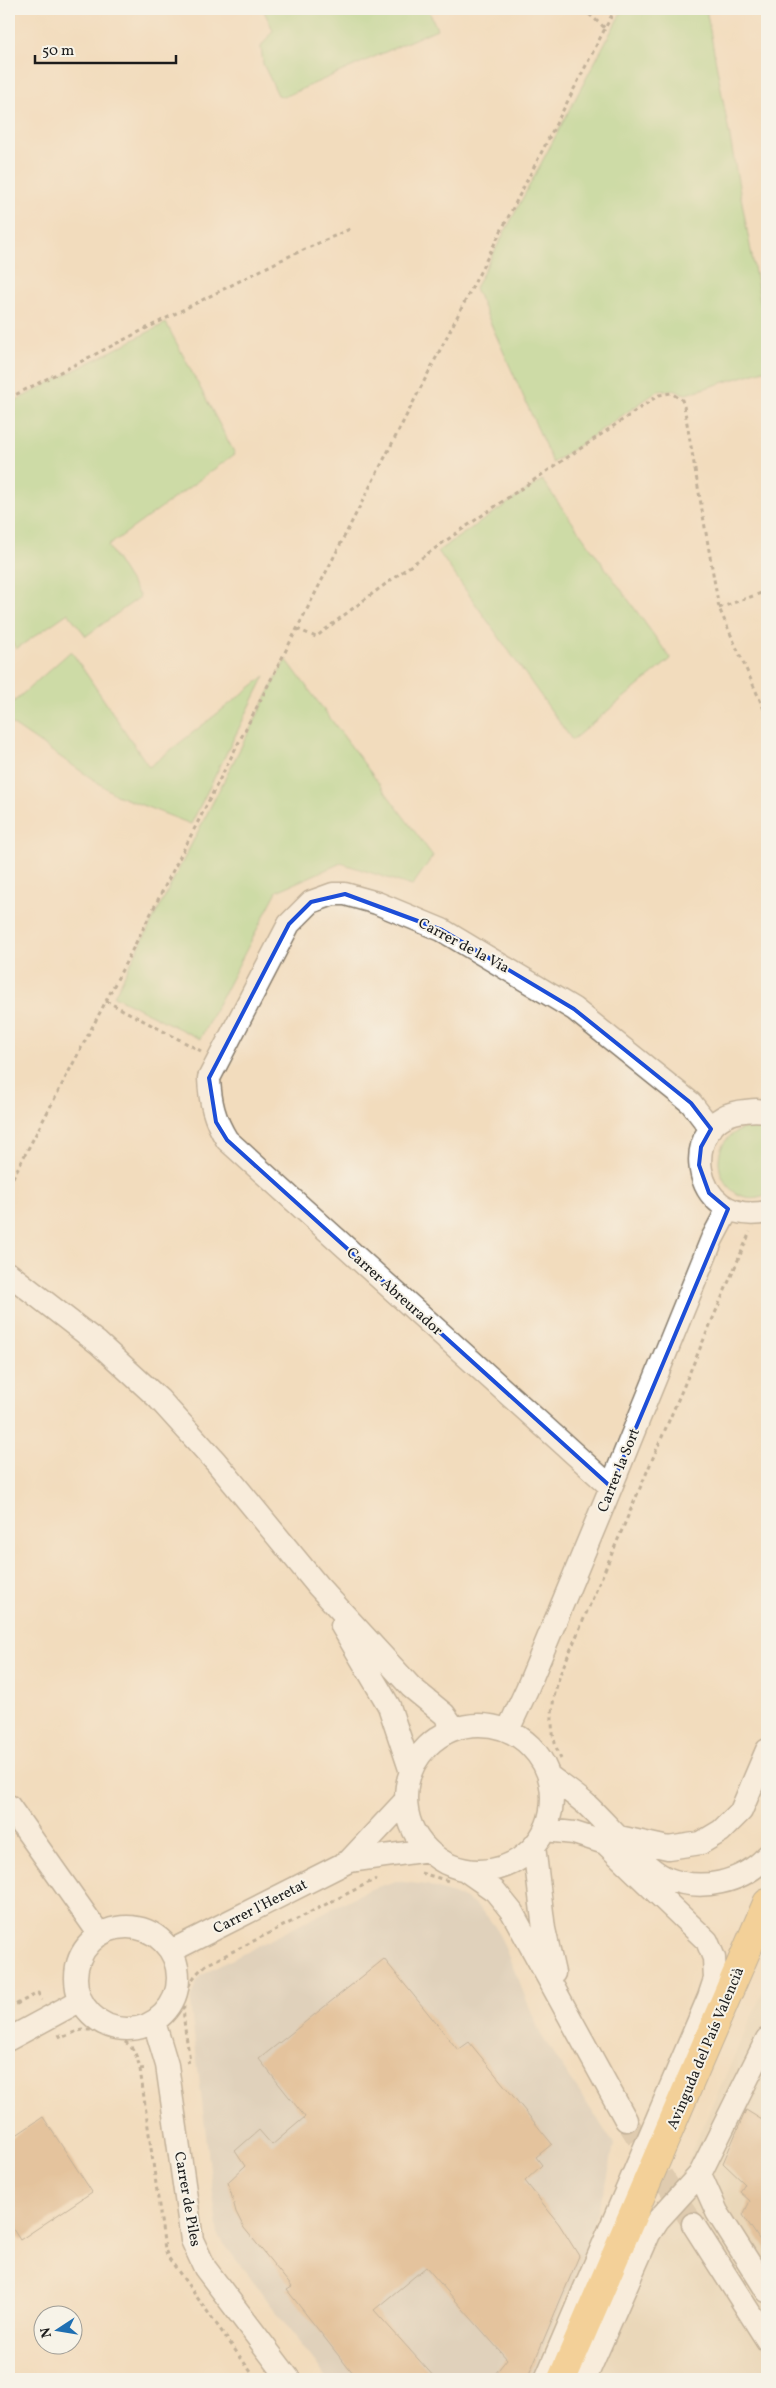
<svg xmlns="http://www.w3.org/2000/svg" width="776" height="2388" viewBox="0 0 776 2388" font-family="Vollkorn,serif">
<rect width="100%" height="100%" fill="#f7f3e8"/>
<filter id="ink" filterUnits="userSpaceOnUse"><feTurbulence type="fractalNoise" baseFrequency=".02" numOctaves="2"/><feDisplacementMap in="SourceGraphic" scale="10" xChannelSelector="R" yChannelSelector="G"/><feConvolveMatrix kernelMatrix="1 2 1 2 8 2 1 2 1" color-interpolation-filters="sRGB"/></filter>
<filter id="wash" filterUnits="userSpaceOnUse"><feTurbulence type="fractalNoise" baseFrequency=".0096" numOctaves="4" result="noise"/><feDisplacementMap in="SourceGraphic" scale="20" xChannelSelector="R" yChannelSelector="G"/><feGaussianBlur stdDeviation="1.12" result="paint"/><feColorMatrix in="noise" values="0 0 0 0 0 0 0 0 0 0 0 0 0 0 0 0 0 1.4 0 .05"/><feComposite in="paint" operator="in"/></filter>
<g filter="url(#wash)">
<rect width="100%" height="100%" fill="#f2dcbd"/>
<!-- built -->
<path fill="#e1d1b4" d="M767,1983V2379H595L648,2249Z"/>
<!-- industrial -->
<path fill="#c9c3b8" d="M396,1881L427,1885L464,1898L475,1905L487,1916L498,1931L541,2035L614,2144L607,2181L580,2264L530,2379H328L218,2236L191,2010L192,1994L196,1983L201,1976L211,1970L368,1890Z"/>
<!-- green -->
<path fill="#a1d98a" stroke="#5e7a53" d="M263,9H428L437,29L284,97L278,95L263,64L261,47L273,30Z
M623,9H706L767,337V369L686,394L672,390L658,391L553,463L475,288Z
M166,323L235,454L108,546L140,597L86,636L68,613L16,649L9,637V404Z
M542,480L671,659L572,740L438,551Z
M71,651L149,767L265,676L191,824L116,795L9,722V706Z
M286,659L433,856L412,886L341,863L277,891L200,1039L114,996Z
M758,1126L767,1129V1194C720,1216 692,1131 758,1126Z"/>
<g id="blocks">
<!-- building -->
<path fill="#d3a474" d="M384,1959L458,2050L469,2042L552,2144L536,2157L542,2165L525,2181L559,2224L579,2256L527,2379H491L507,2359L426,2267L374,2310L436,2379H357L287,2290L292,2287L244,2228L236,2212L228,2182L245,2166L235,2151L259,2130L272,2145L305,2117L259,2059Z
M746,2110L767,2123V2251L743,2215L750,2201L740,2192L745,2184L723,2163Z
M43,2117L92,2192L20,2240L9,2223V2140Z"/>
</g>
</g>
<g filter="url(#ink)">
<use href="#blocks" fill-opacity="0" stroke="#877c6c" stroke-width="1"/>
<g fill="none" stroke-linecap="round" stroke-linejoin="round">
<!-- minor-tunnel -->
<path stroke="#c7b69d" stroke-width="22" stroke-dasharray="22 11" stroke-linecap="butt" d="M626,2120L693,2224"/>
<!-- minor casing -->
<g stroke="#877c6c" stroke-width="25">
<path id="minor" d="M767,1112C759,1109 753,1110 745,1111C677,1116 688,1228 767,1212
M9,1274L98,1343L159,1399L216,1462L318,1586L411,1687L444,1714L455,1729
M611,1487L227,1140C214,1119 210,1102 209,1078L289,924L311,902L333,894H345L377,903L442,930L574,1009L691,1103L711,1129
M342,1626L389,1706L411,1772
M406 1798a73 73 0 1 1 146 0a73 73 0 1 1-146 0Z
M508,1730L527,1689L611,1487L712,1239L728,1209
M549,1776C562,1786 576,1795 588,1806C607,1824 644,1868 666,1878C701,1892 742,1883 767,1856
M9,1806L100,1935
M545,1830L574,1833L605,1843L707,1941L714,1958L715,1979L709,1997L546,2379
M619,1837L668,1848L701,1843L721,1831L741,1811L767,1750
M534,1846L544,1929L554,1973
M349,1861L406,1800
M465,1870L495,1891L512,1912L626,2120
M76 1978a51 51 0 1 1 102 0a51 51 0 1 1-102 0Z
M171,1951L349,1861L428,1850
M154,2022L167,2065L192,2240L205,2268L289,2379
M9,2039L81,2000
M700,2174L717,2212L767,2291
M693,2224L767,2340
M585,2379L649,2234L658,2220L700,2174L767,2039"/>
</g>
<!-- major casing -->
<g stroke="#877c6c" stroke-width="30">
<path id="major" d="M562,2379L767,1903"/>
</g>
<!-- path -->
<path stroke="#877c6c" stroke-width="3" stroke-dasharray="4 4" stroke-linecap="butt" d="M583,9L605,28
M9,398L281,260L352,228
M719,608L767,591
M297,629L316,637C426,550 544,474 659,395L671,393L682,400L684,406L719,608L767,716
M106,1001L201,1051
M9,1185L106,1001L615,9
M561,1759C547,1730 551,1701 561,1672L750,1232
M421,1873L449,1881
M9,2008L38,1993L42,2000
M59,2034L61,2038C68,2035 76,2031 83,2030C98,2029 121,2036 131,2047C136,2053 138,2061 140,2069L165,2249L168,2257L256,2379
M186,2062L190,2061C185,2024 173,1991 206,1965L376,1879
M140,2069L148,2068"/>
<!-- minor -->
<use href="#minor" stroke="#fff" stroke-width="22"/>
<!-- major -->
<use href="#major" stroke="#f3c26a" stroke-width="28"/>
</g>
</g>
<!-- marked area -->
<path d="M0 0H776V2388H0ZM345,894L442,930L574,1009L691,1103L711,1129L701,1147L699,1165L709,1193L728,1209L611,1487L227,1140L216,1122L209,1078L289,924L311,902Z" fill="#f2dcbd" fill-opacity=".55" fill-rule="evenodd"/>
<path fill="none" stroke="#1d4ed8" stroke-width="4" stroke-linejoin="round" d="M345,894L442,930L574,1009L691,1103L711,1129L701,1147L699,1165L709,1193L728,1209L611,1487L227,1140L216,1122L209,1078L289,924L311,902Z"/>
<g text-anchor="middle" stroke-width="4" stroke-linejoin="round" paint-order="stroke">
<!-- street labels -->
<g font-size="15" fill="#1c1c1c" stroke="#f7f3e8">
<text transform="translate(464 945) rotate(28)" y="5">Carrer de la Via</text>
<text transform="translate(395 1291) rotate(42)" y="5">Carrer Abreurador</text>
<text transform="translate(618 1470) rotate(-68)" y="5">Carrer la Sort</text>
<text transform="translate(260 1906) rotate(-27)" y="5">Carrer l'Heretat</text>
<text transform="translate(705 2048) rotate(-67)" y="5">Avinguda del País Valencià</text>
<text transform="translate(188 2199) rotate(80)" y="5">Carrer de Piles</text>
</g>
</g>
<!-- margin -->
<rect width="776" height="2388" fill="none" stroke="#f7f3e8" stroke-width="30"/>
<!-- north arrow -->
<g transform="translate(58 2330) rotate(258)"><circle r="24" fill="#f7f3e8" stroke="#9f9d96"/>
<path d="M0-4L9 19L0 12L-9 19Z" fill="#1f6fb2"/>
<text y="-8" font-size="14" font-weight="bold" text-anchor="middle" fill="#1c1c1c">N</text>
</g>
<!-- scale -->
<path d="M35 55v8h141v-8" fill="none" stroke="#1c1c1c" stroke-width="2.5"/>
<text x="42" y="55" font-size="15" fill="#1c1c1c" stroke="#f7f3e8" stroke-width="4" paint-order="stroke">50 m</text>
</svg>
